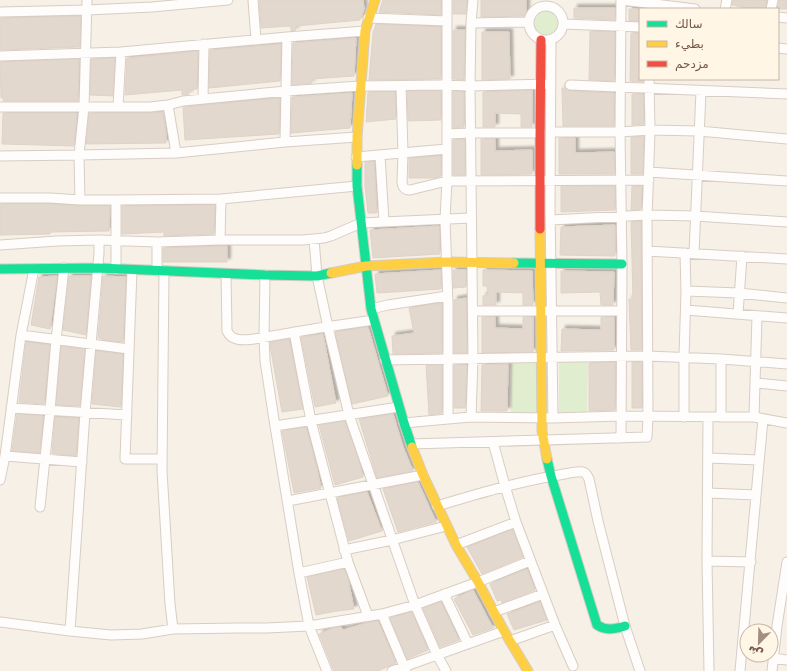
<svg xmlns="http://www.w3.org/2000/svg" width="787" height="671" viewBox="0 0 787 671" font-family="'DejaVu Sans','Noto Naskh Arabic',sans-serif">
<defs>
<filter id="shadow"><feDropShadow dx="3.5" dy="-3.5" stdDeviation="1" flood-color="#0004"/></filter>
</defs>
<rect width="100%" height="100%" fill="#f6f0e6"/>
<!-- green -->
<path fill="#e1edcf" d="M532 23a14 14 0 1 1 28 0a14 14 0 1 1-28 0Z
M559,359H588L587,414H559Z
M511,361H540L541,413H511Z"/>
<!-- building -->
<path fill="#e3d8cd" stroke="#dfd3c8" filter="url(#shadow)" d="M259,0H363L364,9L360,20L296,26V30L291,31V26L261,28Z
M383,0H441V15L379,12Z
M453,0H467L466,14H453Z
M481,0H526V16L481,17Z
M733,0H767L765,9H753L732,5Z
M779,0H787V9H777Z
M574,8H615V20L574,18Z
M629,9H640V21H629Z
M81,16L80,47L0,50V18Z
M376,24L441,27V79L369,80L373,33Z
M453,30H465L464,80L453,79Z
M590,31L615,32L614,81L589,80Z
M482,32H509L510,79L482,80Z
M631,33H640V79H643V82L630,81Z
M356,38L354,76L312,79V83L292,85L293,43Z
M281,44L280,81L209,88L210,50Z
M198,51L197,89L189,90V94L182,95V90L125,95L127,58Z
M115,58L113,96L90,95L91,59Z
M79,59L78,101H3L4,98H1L0,62Z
M562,88H565L570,91L614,93V126H563Z
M532,90V127H521V114L495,113V127H483V92Z
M407,91H441V120L408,121Z
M453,91L464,92V127L453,128Z
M368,92H395L396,119L366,122Z
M352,93L350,128L291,133L292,97Z
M632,94H643L644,124L632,125Z
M280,98L279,134L185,140L183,107Z
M163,112L166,133V143L86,144L89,113H150Z
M3,113H77L74,146L2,144Z
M644,136L643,174H631V137Z
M559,138H575V153L614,152L615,174H559Z
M465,139V175H453V140Z
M481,139H495V151L532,150V174L481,175Z
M441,156V176L435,178H409V158Z
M374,161L377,213H368L365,186V162Z
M561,186H615V210L561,212Z
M632,186H642L641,209L631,210Z
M0,204H50L80,206H110L109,231L50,232V234L0,235Z
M215,205L214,234L164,236V232L122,234V206Z
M641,221L642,350H631L629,299H633L631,222Z
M615,225V256L560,255L561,227Z
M439,226L440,254L373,258L370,230Z
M227,246V262H163V248Z
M441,270V289L377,293L375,274Z
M453,270H466V287L453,288Z
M483,270L532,271L533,305H523V293L496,292V305H483V296L488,295L487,286H483Z
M561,271L614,272L613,305H601L600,292L561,293Z
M57,276L50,329L31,325L39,277Z
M69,276H91L86,335L63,330Z
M103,276L126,277L123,342L103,340V339L98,338Z
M466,298L467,353H454V300Z
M442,303V353L393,354L392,336L414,333L409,308Z
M482,317H495V328L523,329V317H533V352L482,353Z
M601,317H614V350L561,351L562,329L601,330Z
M368,327L388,396L352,404L335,332Z
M323,334L336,403L315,407L301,337Z
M289,339L303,409L282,412L271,351L270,342Z
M26,342L50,345L44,404L19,402Z
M61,346L85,349L80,406L56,405Z
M96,351L123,354L121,407L92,404Z
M615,362V410L589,411V363Z
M632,362H642V408H632Z
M508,364L507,411H481L482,365Z
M426,365H442V413L429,415Z
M454,365H467L465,408H454Z
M17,414L43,416L40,453L12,451Z
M393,414L403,447L413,471L377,478L359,419Z
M55,417L79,418L76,456L52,454Z
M345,421L358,458L363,477L335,485L319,425Z
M306,427L317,469L321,488L294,493L282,431Z
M418,482L436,522L398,532L383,489Z
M367,492L382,531L349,541L337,498Z
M511,530H513L523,557L482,574L467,547Z
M344,569L348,579L354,609L337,611L316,615L307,577Z
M527,569L535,590L502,603L501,600L497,601L490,584Z
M473,590L493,628L473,635L454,599Z
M441,602L459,640L440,647L423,608Z
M540,602L547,620L514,630L507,614Z
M412,612L428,650L407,659L390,618Z
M378,621L396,663L378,671H334L319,634L333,628L341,627L343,630L366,623Z"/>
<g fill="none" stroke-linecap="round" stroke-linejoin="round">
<!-- street casing -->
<g stroke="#d8cdc4" stroke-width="11">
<path id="street" d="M253,0L256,40
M621,0L620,132L622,264L621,438
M622,0L695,9
M529 23a17 17 0 1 1 34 0a17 17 0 1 1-34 0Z
M725,9L727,0
M771,9L773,0
M0,12L87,10L152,7L228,0
M778,17L787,18
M368,18L447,21
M471,23L529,22
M563,24L640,27
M551,39L550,206L553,418
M778,48L787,49
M0,56L121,52L287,37L365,31
M570,85L787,94
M401,86L403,153L402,183C403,188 405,190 410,190L447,181V0
M203,99L204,44
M168,105L176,153
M0,107H150L168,105L183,101L286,91L360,86L442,85L470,86L551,84
M118,107L121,52
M551,132H620L650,130L699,131L787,139
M447,134L471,133H540
M285,142L287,37
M380,155L384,222
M0,156L79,155L176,153L285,142L357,137
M356,157L447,149
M649,172L787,181
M0,198H50L80,200H116L221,199L357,186
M80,200L79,155L84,107L87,0
M551,220L647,215L695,216L787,222
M314,239L317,276L328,327L349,415L415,605L437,655L446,671
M220,240L221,199
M0,245L57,241L99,240L157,242L220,240H303L324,238L331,236L361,223L471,218
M647,251L787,259
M694,253L701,91
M116,269V200
M132,270L125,459H161
M157,271V242
M226,274L227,331C232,342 244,340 254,339L319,328L374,320
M265,275L264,337L265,361L275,426L299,573L309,626L327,671
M686,291L739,293L787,298
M371,309L388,305L447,296
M686,310L787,318
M473,311H622
M738,314L742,256
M294,332L311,421L348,562L368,616
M21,335L129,349
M721,359V417
M385,360L647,356L721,359L787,364
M756,383L787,386
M11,408L127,415
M471,417L473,358L470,86L471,23L473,0
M684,417V357L686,291L685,253
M708,417L707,561L709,671
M754,417L757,316
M448,419V304L445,219L447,181L649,180
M404,423L448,419L471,417L553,418L621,416L754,417L787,423
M275,426L399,407
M493,442L505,486L516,522L555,625L573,666
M411,444L647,437L648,417L647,215L648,192L650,130L649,79
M5,456L82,462
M708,458L759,460
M0,480L5,456L21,335L34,269
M708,493L756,495
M288,501L423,475
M437,506C477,494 517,482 559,475C566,474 576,471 583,472C587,473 587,476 589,479L598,521L625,626L640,671
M40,507L50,410L56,340L64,268
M456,545L516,522
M344,550L392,540L446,526
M707,561L751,562
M299,573L348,562
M444,594L468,644
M494,612L543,594
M382,614L406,671
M0,622L70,631L85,413L99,253V240
M173,629L238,628H266L309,626L382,614L415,605L478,582L530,561
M70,631L111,635L142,634L173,629L170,604L162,471L164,271
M510,641L555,625
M774,658L787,660
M392,671L504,631
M740,671L763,419
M772,671L777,626L787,562"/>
</g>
<!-- fast casing -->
<g stroke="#d7ccc2" stroke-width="11">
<path id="fast" d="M357,165V186L371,309L404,423L412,447
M514,263L622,264
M0,269L98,268L265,275L317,276L331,273
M547,459L551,476L597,625C606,631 615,629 625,626"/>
</g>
<!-- slow casing -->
<g stroke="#d7ccc2" stroke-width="11">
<path id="slow" d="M357,165V137L365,31L375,0
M540,229L542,431L547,459
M331,273L366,266L447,262L514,263
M412,447L423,475L456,545L478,582L504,631L528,671"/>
</g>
<!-- jam casing -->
<g stroke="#d7ccc2" stroke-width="11">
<path id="jam" d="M540,229V138L541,40"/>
</g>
<!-- street -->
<use href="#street" stroke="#fefdfb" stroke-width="9"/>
<!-- fast -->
<use href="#fast" stroke="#16e098" stroke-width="9"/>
<!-- slow -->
<use href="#slow" stroke="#ffcf43" stroke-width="9"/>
<!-- jam -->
<use href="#jam" stroke="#f24e42" stroke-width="9"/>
</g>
<!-- legend -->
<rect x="639" y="8" width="140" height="72" fill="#fff6e6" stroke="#c8b6a6"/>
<rect x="647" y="21" width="20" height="6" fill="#16e098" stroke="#c8b6a6"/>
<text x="675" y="28" font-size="12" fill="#755746">سالك</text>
<rect x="647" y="41" width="20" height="6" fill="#ffcf43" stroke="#c8b6a6"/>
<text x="675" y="48" font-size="12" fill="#755746">بطيء</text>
<rect x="647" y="61" width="20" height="6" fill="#f24e42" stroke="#c8b6a6"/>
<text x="675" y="68" font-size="12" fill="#755746">مزدحم</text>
<!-- north arrow -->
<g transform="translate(759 643) rotate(203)"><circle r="19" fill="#fff6e6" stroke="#c8b6a6"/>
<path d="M0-3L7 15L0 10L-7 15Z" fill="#a28d7e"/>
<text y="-6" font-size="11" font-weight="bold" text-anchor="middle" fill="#755746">ش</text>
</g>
</svg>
